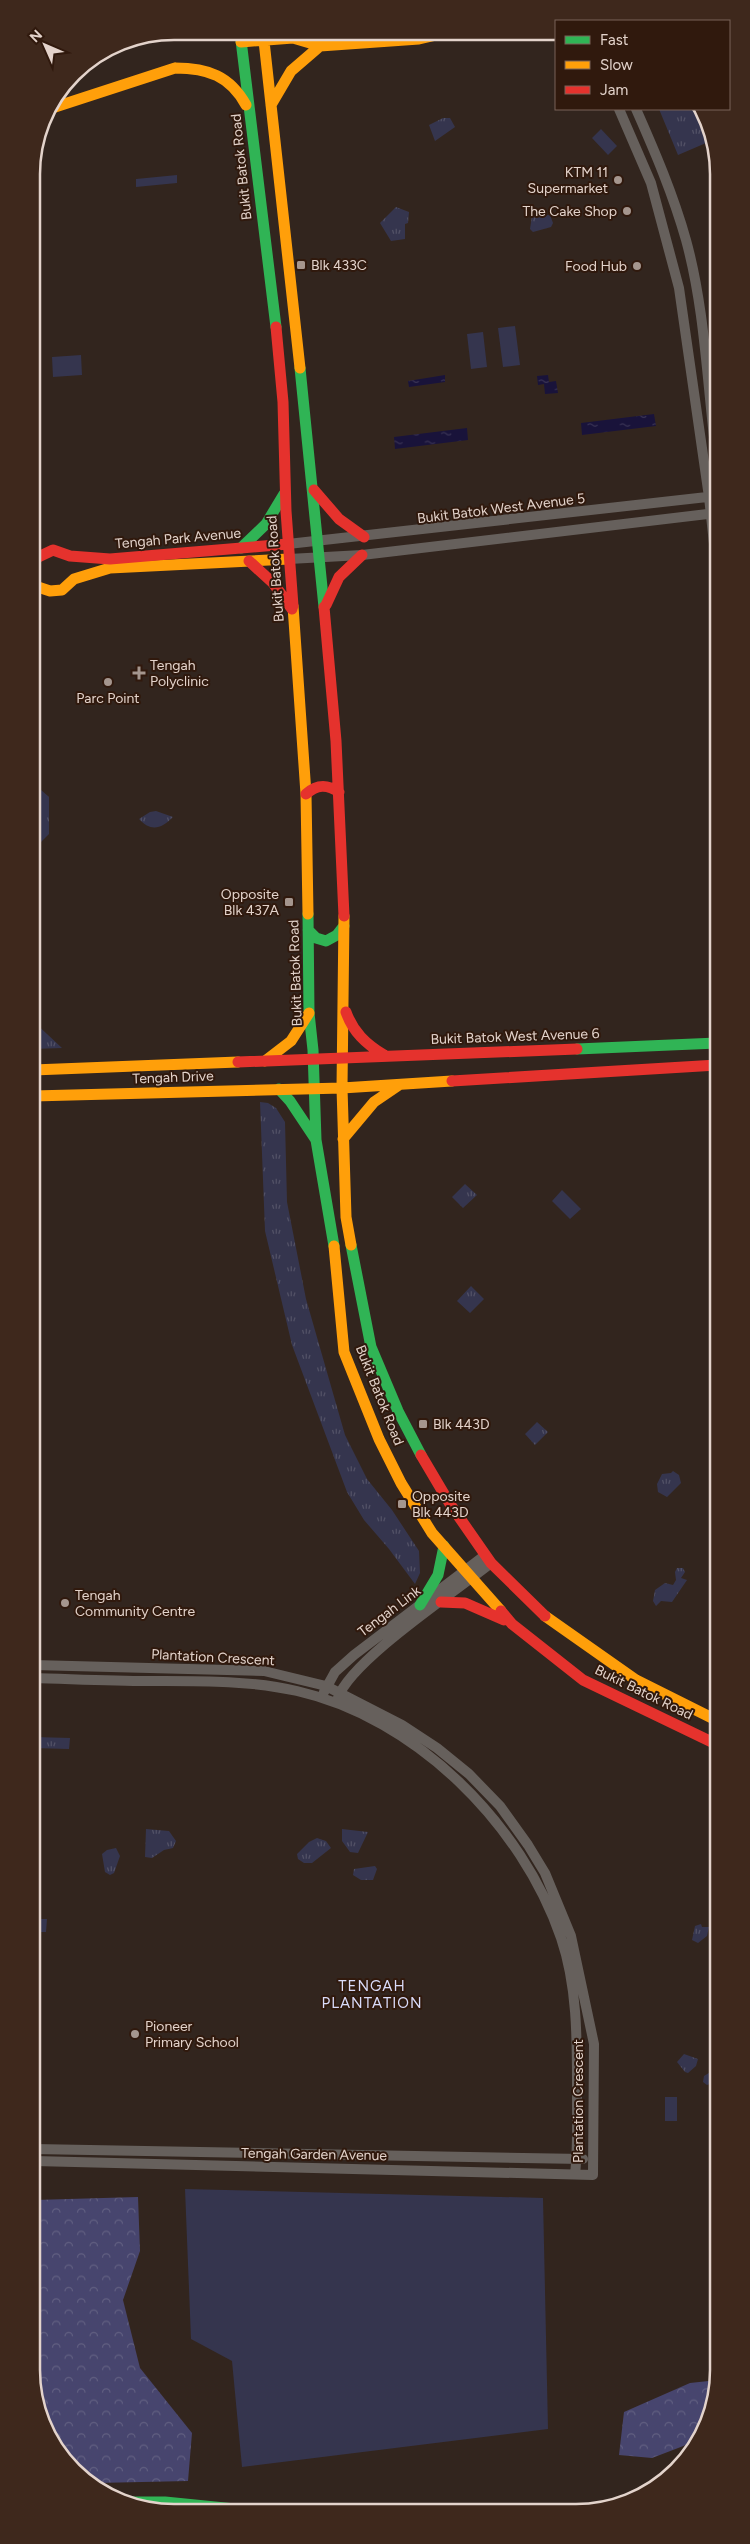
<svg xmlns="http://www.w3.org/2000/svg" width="750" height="2544" viewBox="0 0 750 2544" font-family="Figtree,sans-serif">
<defs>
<pattern id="forest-crowns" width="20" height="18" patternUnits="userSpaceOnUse" patternTransform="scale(1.25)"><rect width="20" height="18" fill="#47456e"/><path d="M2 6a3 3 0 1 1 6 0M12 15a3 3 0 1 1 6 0" fill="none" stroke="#615f81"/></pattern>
<pattern id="park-tufts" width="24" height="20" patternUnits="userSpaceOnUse" patternTransform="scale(1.25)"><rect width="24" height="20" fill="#35354e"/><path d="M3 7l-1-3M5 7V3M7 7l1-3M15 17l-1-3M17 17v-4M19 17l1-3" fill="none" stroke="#525166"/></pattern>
<pattern id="water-ripples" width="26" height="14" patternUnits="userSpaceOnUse" patternTransform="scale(1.25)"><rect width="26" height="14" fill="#19133a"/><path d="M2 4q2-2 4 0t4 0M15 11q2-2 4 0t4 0" fill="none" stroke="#3a3455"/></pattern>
</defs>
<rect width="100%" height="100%" fill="#32251e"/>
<!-- green -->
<path fill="#35354e" d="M601,129L617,146L608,155L592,138Z
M177,175V183L136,187V179Z
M515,326L520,365L503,367L498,328Z
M483,332L487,367L471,369L467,334Z
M81,355L82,375L53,377L52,357Z
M562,1190L581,1209L570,1219L552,1201Z
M33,1919H47L46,1932H33Z
M665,2097H677V2121H665Z
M185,2189L543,2198L548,2429L242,2467L232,2361L191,2339Z"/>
<!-- forest -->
<path fill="url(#forest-crowns)" d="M138,2197L140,2251L123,2300L140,2368L192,2433L188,2481L96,2483L73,2471L34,2398V2200Z
M718,2380L708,2424L699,2440L652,2458L619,2455L624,2412L690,2383Z"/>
<!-- park -->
<path fill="url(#park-tufts)" d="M659,109H696L713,140L678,155Z
M443,118H450L455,127L435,141L429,125Z
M396,207L409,212L408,223L405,224V239L391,241L380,223Z
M550,215L553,223L551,227L533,232L530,229L532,216Z
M32,782L49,797V834L32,851Z
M156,811L173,817C161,829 151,832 139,819L150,812Z
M32,1020L62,1048L32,1049Z
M260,1102L268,1103L276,1108L285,1122L287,1202L306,1299L345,1435L367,1479L392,1510L419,1551L420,1573L415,1584L389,1549L364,1520L347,1492L292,1345L265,1231Z
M465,1184L477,1195L463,1208L452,1197Z
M471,1286L484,1299L470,1313L457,1301Z
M537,1422L548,1432L535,1445L525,1434Z
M673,1471L679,1475L681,1483L667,1497L658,1492L657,1484L662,1474L671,1473Z
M677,1568H683L685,1572L681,1578L687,1580L672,1602L661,1601L656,1606L653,1601L655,1590L665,1583L673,1585L676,1580L675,1572Z
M33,1737L70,1738L69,1749L33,1748Z
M146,1829L169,1831L176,1841L173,1848L164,1850L152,1858L145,1857Z
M342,1829L368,1832L358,1853L350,1852L342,1841Z
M317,1838L326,1841L331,1848L312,1863H304L298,1859L297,1854L309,1842Z
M116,1848L120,1856L114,1873L110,1875L105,1872L102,1854L107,1850Z
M375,1866L377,1869L373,1880H361L353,1875L354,1869Z
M701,1924L702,1927H709L707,1936L698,1943L692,1940L695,1926Z
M684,2054L698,2059L696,2066L688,2073L685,2072L677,2062Z
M712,2071H718V2081L707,2085L703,2082L704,2076Z"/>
<!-- water -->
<path fill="url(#water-ripples)" d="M445,375V382L409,387L408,381Z
M548,375L549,382L556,381L558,393L545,394L544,384L538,385L537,376Z
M654,414L656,426L582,435L581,423Z
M467,428L468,440L395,449L394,437Z"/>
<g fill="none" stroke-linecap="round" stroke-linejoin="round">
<!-- street -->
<path stroke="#66605c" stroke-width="10" d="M619,109L651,183L679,288L709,497L717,572
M636,109C655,152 673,194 686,240C705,309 707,383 716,454
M288,544L716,496
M289,559L362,555L716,513
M33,1665L264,1671L326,1686L402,1725L437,1748L469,1774L500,1806L528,1845L545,1873L571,1936L594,2044L593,2175L34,2161
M33,1678C71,1679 110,1681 148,1681C197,1681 249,1680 297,1691C416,1718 522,1824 561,1938C578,1988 577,2043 577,2095C577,2122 578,2148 575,2174
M324,1692L335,1672L354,1655L484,1556
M338,1698C350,1661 456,1591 491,1563
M34,2149L583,2159"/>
<!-- fast -->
<path stroke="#30b455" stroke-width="11" d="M240,32L276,327
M300,368L324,607
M241,548L266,524L284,494
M308,914L309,1013L313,1050L316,1140L334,1246
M308,930L316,938L326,941L337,935L344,926
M577,1049L717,1043
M279,1089L290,1101L316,1140
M351,1245L371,1347L398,1411L421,1455
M420,1605L438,1575L444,1546
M132,2502H165L245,2510"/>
<!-- slow -->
<path stroke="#ff9f0a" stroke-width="11" d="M263,32L300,368
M241,42L293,38L320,46L419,39L445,33
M175,68C208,68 230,76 246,105
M271,105L291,71L320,46
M49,109L175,68
M32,585L50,591L62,590L74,579L110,568L289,559
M293,606L306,794L308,914
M344,916L342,1088L346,1217L351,1245
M265,1061L291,1041L309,1013
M33,1070L238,1062
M33,1096L342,1088L452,1081
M343,1139L374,1102L399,1085
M334,1246L344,1352L379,1439L401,1483L432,1533L501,1611
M545,1616L636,1680L718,1721"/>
<!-- jam -->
<path stroke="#e5322d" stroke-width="11" d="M276,327L283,402L286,511L293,606
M314,490L339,519L364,537
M32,560L53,550L70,556L110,559L288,544
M249,561L273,583L292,609
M326,605L339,577L362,555
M324,607L336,741L344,916
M306,794C317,784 327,784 339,792
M346,1012C353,1032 366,1044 384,1055
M238,1062L577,1049
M452,1081L717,1065
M421,1455L450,1504L491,1563L545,1616
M441,1602L465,1603L504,1620
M501,1611L512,1624L583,1680L718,1745"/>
</g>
<!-- markers -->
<g fill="#a5968e" stroke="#30190d" stroke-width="2">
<circle cx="618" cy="180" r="5"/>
<circle cx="627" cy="211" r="5"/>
<rect x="296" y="260" width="10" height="10" rx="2.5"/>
<circle cx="637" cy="266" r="5"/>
<path d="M136.5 665.5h5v5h5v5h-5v5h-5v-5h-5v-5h5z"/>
<circle cx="108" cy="682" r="5"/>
<rect x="284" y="897" width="10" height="10" rx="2.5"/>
<rect x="418" y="1419" width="10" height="10" rx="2.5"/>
<rect x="397" y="1499" width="10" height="10" rx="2.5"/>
<circle cx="65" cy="1603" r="5"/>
<circle cx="135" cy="2034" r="5"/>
</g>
<g text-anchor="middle" stroke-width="4" stroke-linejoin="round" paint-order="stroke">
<!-- street labels -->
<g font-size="14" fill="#e3d3cb" stroke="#30190d">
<text transform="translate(241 167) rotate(-96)" y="5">Bukit Batok Road</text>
<text transform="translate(501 508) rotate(-7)" y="5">Bukit Batok West Avenue 5</text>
<text transform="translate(178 538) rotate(-5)" y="5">Tengah Park Avenue</text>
<text transform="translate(275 569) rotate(-94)" y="5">Bukit Batok Road</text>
<text transform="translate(295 973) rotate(-92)" y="5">Bukit Batok Road</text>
<text transform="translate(515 1036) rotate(-2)" y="5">Bukit Batok West Avenue 6</text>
<text transform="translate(173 1077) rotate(-2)" y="5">Tengah Drive</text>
<text transform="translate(380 1395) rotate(68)" y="5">Bukit Batok Road</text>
<text transform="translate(389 1611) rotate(-37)" y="5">Tengah Link</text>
<text transform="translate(213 1657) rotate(3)" y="5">Plantation Crescent</text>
<text transform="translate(644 1692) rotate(26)" y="5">Bukit Batok Road</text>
<text transform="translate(578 2101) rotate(-90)" y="5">Plantation Crescent</text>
<text transform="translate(314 2154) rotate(1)" y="5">Tengah Garden Avenue</text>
</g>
<!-- poi labels -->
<g font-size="14" fill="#e3d3cb" stroke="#30190d" text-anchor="start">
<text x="608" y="177" text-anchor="end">KTM 11<tspan x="608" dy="16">Supermarket</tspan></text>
<text x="617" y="216" text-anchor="end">The Cake Shop</text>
<text x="311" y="270">Blk 433C</text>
<text x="627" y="271" text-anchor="end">Food Hub</text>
<text x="150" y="670">Tengah<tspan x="150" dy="16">Polyclinic</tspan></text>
<text x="108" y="703" text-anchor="middle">Parc Point</text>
<text x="279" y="899" text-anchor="end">Opposite<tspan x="279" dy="16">Blk 437A</tspan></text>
<text x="433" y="1429">Blk 443D</text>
<text x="412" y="1501">Opposite<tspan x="412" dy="16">Blk 443D</tspan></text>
<text x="75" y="1600">Tengah<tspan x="75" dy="16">Community Centre</tspan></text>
<text x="145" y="2031">Pioneer<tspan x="145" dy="16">Primary School</tspan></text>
</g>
<!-- neighbourhood labels -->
<g font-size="15" letter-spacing="1" fill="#d9dbf9" stroke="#30190d">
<text x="372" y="1991">TENGAH<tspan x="372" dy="17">PLANTATION</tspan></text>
</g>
</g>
<!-- crop -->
<path d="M0 0H750V2544H0ZM174 40H576A134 134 0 0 1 710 174V2370A134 134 0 0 1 576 2504H174A134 134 0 0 1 40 2370V174A134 134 0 0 1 174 40Z" fill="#3e281c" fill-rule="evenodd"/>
<path fill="none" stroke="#e3d3cb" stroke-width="2.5" d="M174 40H576A134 134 0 0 1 710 174V2370A134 134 0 0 1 576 2504H174A134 134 0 0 1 40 2370V174A134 134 0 0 1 174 40Z"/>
<!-- legend -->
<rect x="555" y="20" width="175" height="90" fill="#30190d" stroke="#786359"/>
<rect x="565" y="36" width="25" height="8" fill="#30b455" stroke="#786359"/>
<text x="600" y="45" font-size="15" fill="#e3d3cb">Fast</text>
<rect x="565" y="61" width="25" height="8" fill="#ff9f0a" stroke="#786359"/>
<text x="600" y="70" font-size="15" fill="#e3d3cb">Slow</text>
<rect x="565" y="86" width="25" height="8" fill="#e5322d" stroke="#786359"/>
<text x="600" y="95" font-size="15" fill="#e3d3cb">Jam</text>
<!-- north arrow -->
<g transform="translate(45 45) rotate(315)" stroke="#30190d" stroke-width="4" paint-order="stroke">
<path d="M0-4L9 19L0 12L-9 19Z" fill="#e3d3cb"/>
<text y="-8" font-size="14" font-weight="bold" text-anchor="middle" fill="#e3d3cb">N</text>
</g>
</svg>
